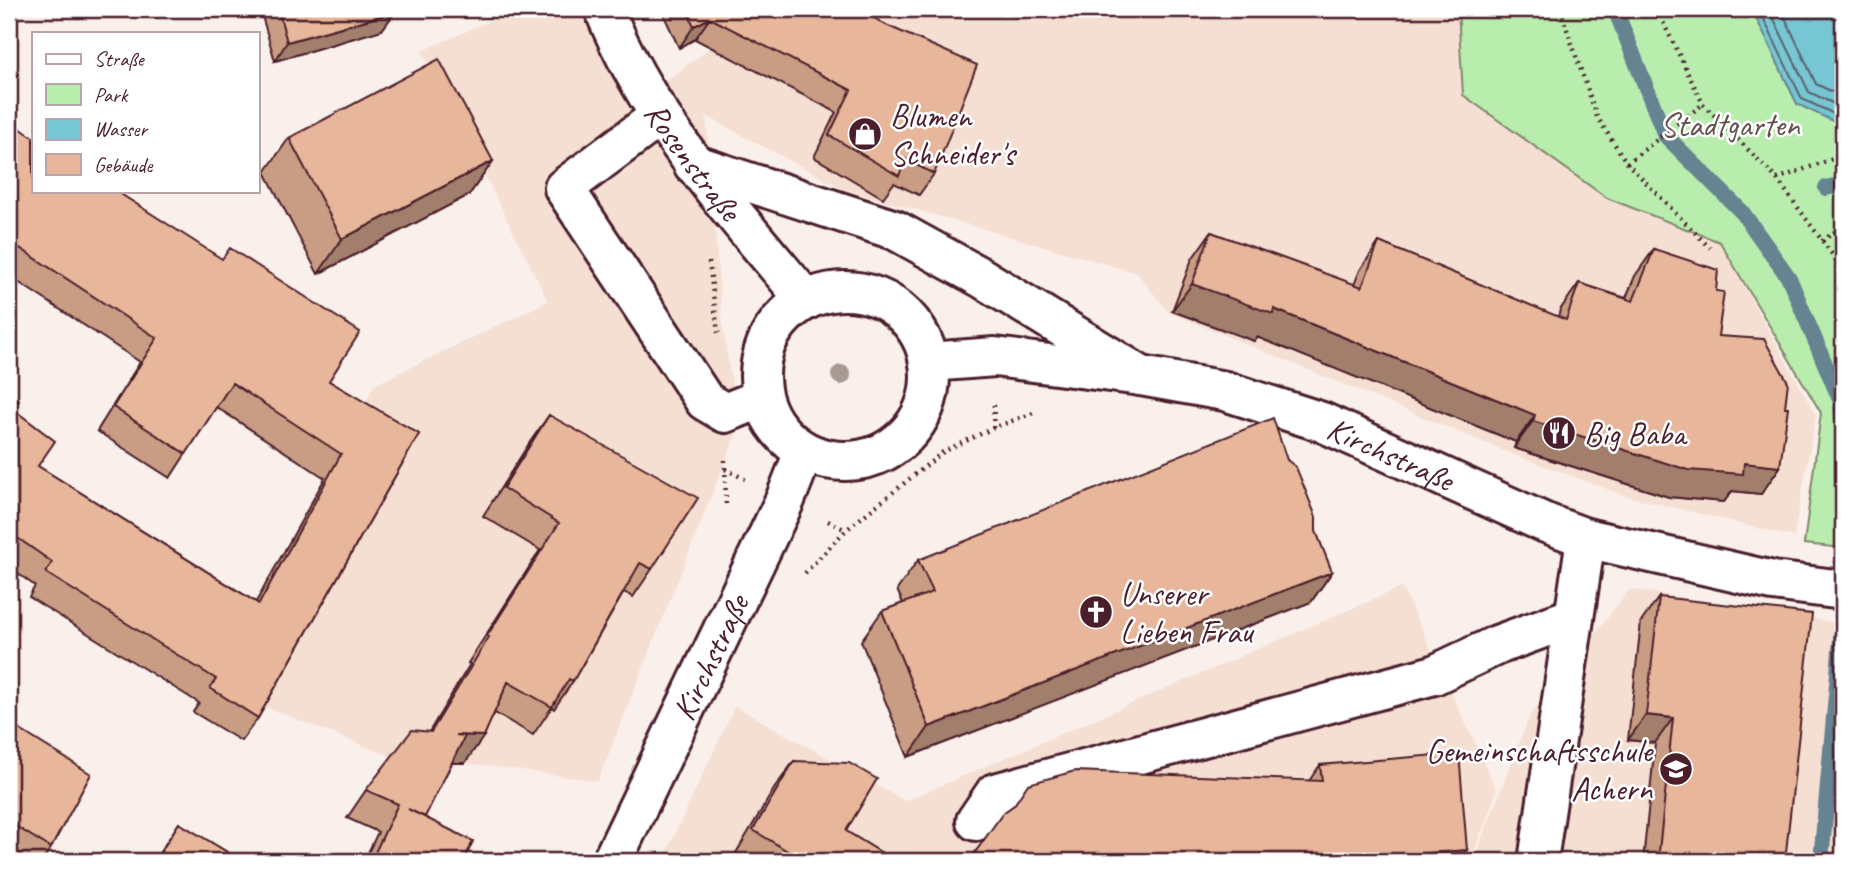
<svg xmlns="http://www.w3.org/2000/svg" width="1852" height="870" viewBox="0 0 1852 870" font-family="Caveat,sans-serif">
<rect width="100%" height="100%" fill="#faf0eb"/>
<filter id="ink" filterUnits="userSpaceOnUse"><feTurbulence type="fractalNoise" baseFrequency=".0143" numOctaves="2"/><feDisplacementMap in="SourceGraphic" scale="14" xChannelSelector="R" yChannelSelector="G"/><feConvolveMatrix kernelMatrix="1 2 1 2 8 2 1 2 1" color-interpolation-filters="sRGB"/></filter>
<g filter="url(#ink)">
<!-- built -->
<path fill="#f5dfd3" d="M516,9H578L634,102L696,59L756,9H1458L1463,95L1607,198L1720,242L1816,415L1794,537L1626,496L1514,455L1168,312L1137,273L843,189L706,116L723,329L739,427L598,781L465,763L392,757L263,706L352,428L374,385L548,301L422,51Z
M1402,587L1497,790L1471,861H662L735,706L905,801Z
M1630,589L1843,624V861H1473L1530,715Z"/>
<!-- green -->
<path fill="#b8edae" stroke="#81866c" stroke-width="2" d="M1458,9H1843V548L1804,544L1821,413L1720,242L1607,198L1463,95Z"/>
<!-- water -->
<path fill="#77c6d3" stroke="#658390" stroke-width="2" d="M1752,9H1843V126L1797,104Z"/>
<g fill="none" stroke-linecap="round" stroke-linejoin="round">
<!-- shore -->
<path stroke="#5c626e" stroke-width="2" d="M1759,9L1802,99L1843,118
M1769,9L1809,92L1843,108
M1781,9L1816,84L1843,97"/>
<!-- stream -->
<path stroke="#658390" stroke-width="16" d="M1615,9L1665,135L1742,212L1789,278L1841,402L1843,425
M1826,188L1843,184
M1821,861L1843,618"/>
<!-- minor casing -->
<g stroke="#4a1f2b" stroke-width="44">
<g id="minor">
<path id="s1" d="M604,9C648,120 730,209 806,300"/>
<path d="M660,116L564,188L705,401L725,413L762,398"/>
<path d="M693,164L895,230L982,278L1141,376"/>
<path d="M976,821L995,793L1434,675L1497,645L1574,617"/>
<path d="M1538,861L1586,538"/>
</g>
</g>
<!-- major casing -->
<g stroke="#4a1f2b" stroke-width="44">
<g id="major">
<circle cx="845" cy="376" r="85"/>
<path id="s2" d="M929,362L995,357L1141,376L1225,391L1322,422L1543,522L1586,538L1773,581L1843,590"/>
<path id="s3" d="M612,861L785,500L804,452"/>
</g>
</g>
<!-- path -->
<path stroke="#4a1f2b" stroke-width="4.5" stroke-dasharray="2 5" stroke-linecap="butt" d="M1560,9L1597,117L1627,163L1710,248
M1660,9L1663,22L1703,104L1777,179L1843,269
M1627,163L1703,104
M1777,179L1843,155
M1822,241L1843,226
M709,262L718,333
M993,428L994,404
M725,460L726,507
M725,469L745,479
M828,521L846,530
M805,573L846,530L943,452L993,428L1036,412"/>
<!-- minor -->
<use href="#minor" stroke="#fff" stroke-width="38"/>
<!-- major -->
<use href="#major" stroke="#fff" stroke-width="38"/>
</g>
<!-- trees -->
<circle fill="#a99994" cx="841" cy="375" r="10"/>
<!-- wall -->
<path fill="#c89d84" stroke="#4a1f2b" stroke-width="2" d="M260,9H394L395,12L382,30L275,61Z
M661,9H859L934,174L919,195L894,183L883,198L814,157L836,112L695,39L679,48Z
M9,121L329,381L419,434L258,718L241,741L193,712L199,703L29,597L35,586L9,567V393L13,410L38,466L256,602L325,478L216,407L170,478L97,431L140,362L9,276Z
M289,138L493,161L469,195L318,274L265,172Z
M1211,232L1354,285L1360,270L1379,242L1558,317L1560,310L1579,283L1626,298L1635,276L1654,249L1716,291L1718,336L1780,467L1761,494L1732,491L1724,502L1669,497L1514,448L1516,442L1257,337L1254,341L1172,311L1192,259Z
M549,415L652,569L633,597L624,592L573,681L554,709L552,707L533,735L495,713L465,763H452L424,817L464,861H364L378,832L347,818L366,790L429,732L470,664L468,663L540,550L483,516L530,442Z
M1287,460L1332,572L1311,602L908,757L861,641L882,611L903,603L897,590L918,560Z
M1659,597L1785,861H1643L1655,743L1628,740L1641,622Z
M9,723L51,848L42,861H18L9,856Z
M794,761L846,831L895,861H738L733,858L774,789Z
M1320,765L1467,850L1309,781Z
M179,823L242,861H154Z"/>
<!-- shaded-wall -->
<path fill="#a27f6c" stroke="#4a1f2b" stroke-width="2" d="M395,12L382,30L275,61L287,42Z
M710,18L695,39L679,48L694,26Z
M493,161L469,195L318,274L342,239Z
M1192,284L1274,309L1535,415L1516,442L1257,337L1254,341L1172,311Z
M1533,421L1744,463L1780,467L1761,494L1732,491L1724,502L1669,497L1514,448Z
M1332,572L1311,602L908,757L929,727Z
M1646,715L1673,718L1655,743L1628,740Z
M456,735L484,736L465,763H437Z
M1467,850L1459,861H1323Z"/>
<!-- building -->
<path fill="#e8b69a" stroke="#4a1f2b" stroke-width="2" d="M278,9H394L395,12L287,42Z
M686,9H859L886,25L977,65L934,174L905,159L899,176L829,135L851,90L710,18L694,26Z
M439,59L493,161L342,239L289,138Z
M9,121L33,137V191H116L222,259L230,248L360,332L329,381L419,434L258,718L210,688L216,679L46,573L52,562L9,532V393L19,400L13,409L55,441L38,466L259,604L341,454L232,383L186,454L113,407L157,338L9,241Z
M1211,232L1362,287L1379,242L1566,320L1579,283L1633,301L1654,249L1718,270L1716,291L1724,292L1718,336L1764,339L1788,382L1785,407H1788L1780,467L1744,463L1743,474L1688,470L1533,421L1535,415L1274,309L1273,314L1192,284Z
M549,415L698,498L652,569L640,563L573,681L569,679L552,707L508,682L484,736L456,735L465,736L425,817L408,809L473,841L464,861H371L398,804L366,790L412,730L431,732L489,637L487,636L559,523L503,488Z
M1273,418L1287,460L1296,467L1316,517V531L1332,572L929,727L882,611L933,592L918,560Z
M1659,597L1812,614L1785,861H1658L1673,718L1646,715Z
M9,723L91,774L51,848L9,822Z
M1459,753L1467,850L1323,861H969L1003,813L1014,805L1028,784L1075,771L1322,781L1320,765Z
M794,761L849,763L877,779L846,831L895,861H804L753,830Z
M179,823L242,861H155Z"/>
</g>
<!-- icons -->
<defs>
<g id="shop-disc" transform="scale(1.75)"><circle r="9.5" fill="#4a1f2b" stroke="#fff"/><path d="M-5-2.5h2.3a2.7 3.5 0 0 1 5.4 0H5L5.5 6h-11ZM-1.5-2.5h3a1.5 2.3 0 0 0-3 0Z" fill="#fff"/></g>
<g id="restaurant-disc" transform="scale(1.75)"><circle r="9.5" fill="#4a1f2b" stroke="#fff"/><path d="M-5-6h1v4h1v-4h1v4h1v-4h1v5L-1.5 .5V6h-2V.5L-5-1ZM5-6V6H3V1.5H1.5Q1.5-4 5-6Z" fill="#fff"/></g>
<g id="church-disc" transform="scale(1.75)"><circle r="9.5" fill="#4a1f2b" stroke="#fff"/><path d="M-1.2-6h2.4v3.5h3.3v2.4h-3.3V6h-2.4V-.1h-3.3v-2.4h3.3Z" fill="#fff"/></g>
<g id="school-disc" transform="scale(1.75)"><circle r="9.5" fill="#4a1f2b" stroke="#fff"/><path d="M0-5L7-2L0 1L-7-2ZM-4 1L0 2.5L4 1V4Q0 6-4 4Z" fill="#fff"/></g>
</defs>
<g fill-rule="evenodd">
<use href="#shop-disc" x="865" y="134"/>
<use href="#restaurant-disc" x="1559" y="433"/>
<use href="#church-disc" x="1096" y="612"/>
<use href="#school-disc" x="1676" y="769"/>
</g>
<g text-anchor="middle" stroke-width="5" stroke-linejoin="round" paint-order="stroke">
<!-- poi labels -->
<g font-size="33" fill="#4a1f2b" stroke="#fff" text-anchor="start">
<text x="890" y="127">Blumen<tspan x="890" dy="38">Schneider's</tspan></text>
<text x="1584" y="445">Big Baba</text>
<text x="1120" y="605">Unserer<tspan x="1120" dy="38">Lieben Frau</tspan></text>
<text x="1652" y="762" text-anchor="end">Gemeinschaftsschule<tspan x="1652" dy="38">Achern</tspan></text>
</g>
<!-- park labels -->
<g font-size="33" fill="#66524c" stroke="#fff">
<text x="1730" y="136">Stadtgarten</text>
</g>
<!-- street labels -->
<g font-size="33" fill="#4a1f2b" stroke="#fff">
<text dy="12" stroke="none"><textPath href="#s1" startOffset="177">Rosenstraße</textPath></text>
<text dy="12" stroke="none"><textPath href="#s2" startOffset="476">Kirchstraße</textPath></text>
<text dy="12" stroke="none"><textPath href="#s3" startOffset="226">Kirchstraße</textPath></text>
</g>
</g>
<!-- margin -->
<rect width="1852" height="870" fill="none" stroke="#fff" stroke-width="35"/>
<rect x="18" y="18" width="1817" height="835" fill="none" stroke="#4a1f2b" stroke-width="2.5" filter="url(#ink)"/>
<!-- legend -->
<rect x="32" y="32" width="228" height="161" fill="#ffffff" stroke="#b7a5aa" stroke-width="2"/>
<rect x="46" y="54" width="35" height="10" fill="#ffffff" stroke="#b7a5aa" stroke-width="2"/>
<text x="94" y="66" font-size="21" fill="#4a1f2b">Straße</text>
<rect x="46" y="84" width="35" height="21" fill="#b8edae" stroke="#b7a5aa" stroke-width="2"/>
<text x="94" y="102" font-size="21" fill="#4a1f2b">Park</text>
<rect x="46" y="119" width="35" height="21" fill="#77c6d3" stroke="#b7a5aa" stroke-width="2"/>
<text x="94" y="136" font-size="21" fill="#4a1f2b">Wasser</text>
<rect x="46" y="154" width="35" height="21" fill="#e8b69a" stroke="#b7a5aa" stroke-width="2"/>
<text x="94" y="172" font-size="21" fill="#4a1f2b">Gebäude</text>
</svg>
